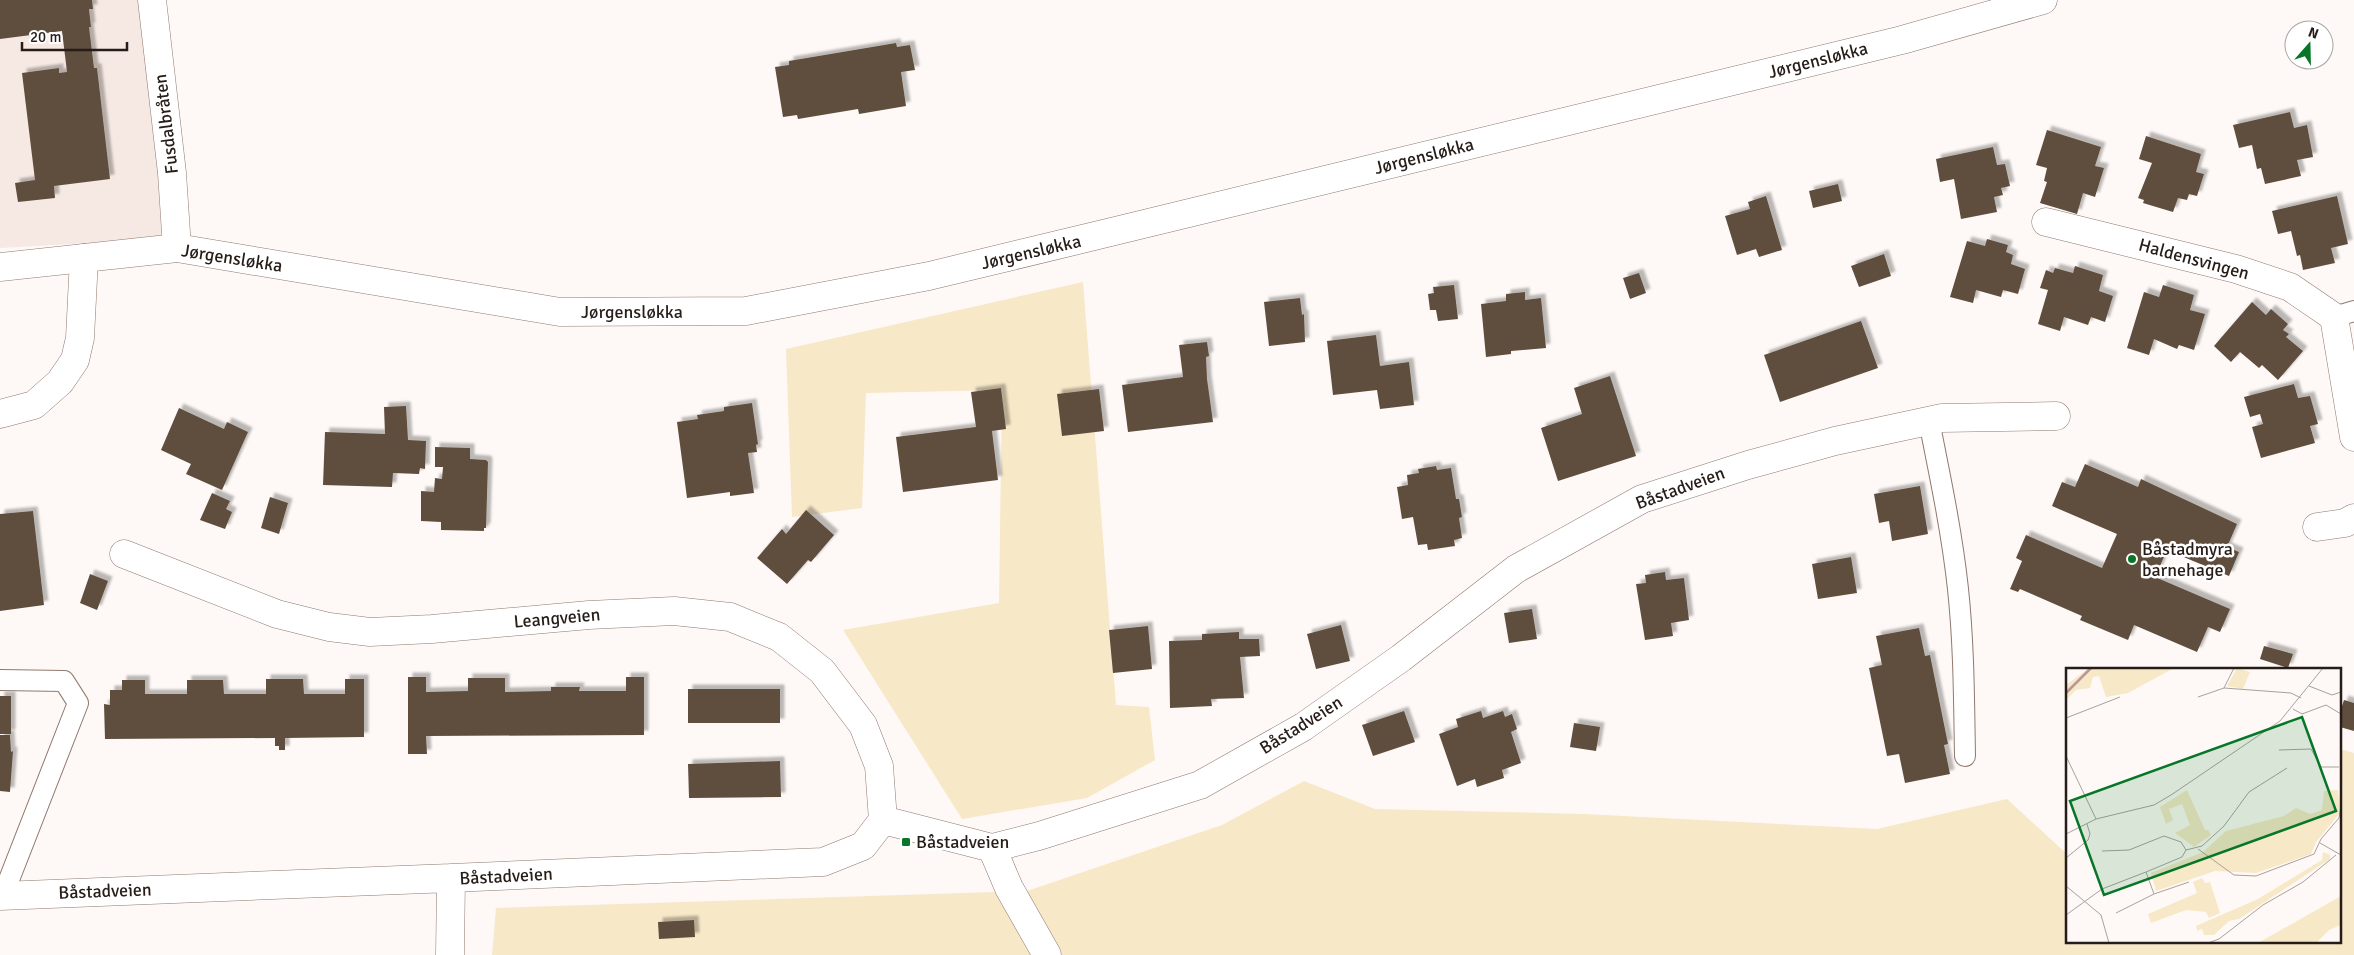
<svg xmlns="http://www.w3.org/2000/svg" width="2354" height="955" viewBox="0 0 2354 955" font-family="Signika,sans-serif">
<defs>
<filter id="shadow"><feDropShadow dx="4.5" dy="-4.5" stdDeviation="1" flood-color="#0004"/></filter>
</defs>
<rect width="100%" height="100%" fill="#fef9f6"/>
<!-- built -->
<path fill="#f6e9e3" d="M0,0H153L183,238L0,248Z"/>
<!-- green -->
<path fill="#f7e8c7" d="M1083,282L1116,705L1149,707L1155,760L1087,798L962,819L843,630L999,603L1002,390L866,393L862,508L792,517L786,349Z
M2340,749L2354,753V955H492L496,908L1027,891L1222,825L1304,781L1375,809L1584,814L1877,829L2007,799L2068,855V941H2340Z"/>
<!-- building -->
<path fill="#5e4e3e" filter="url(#shadow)" d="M0,0H92L93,9H89L91,27H89L94,68H97L110,179L54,186L55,198L18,202L15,183L35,180L22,73L59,68V73L67,72L62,31L0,39Z
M896,43L897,47L910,45L915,70L901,72L906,106L859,114L858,109L798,119L797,115L783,117L775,67L789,65V61Z
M2290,112L2294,128L2307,125L2313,157L2297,160L2301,176L2265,184L2261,168L2257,169L2252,145L2239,148L2233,125Z
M2047,130L2101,147L2095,166L2104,168L2095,197L2083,193L2077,214L2040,203L2047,182L2044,181L2047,168L2036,165Z
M2146,136L2201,154L2196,172L2204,174L2197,196L2189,194L2187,200L2178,198L2173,212L2143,203L2144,200L2138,198L2152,163L2139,159Z
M1993,147L1997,165L2005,164L2010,186L2001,188L2003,195L1994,197L1997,212L1961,219L1954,179L1940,182L1936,159Z
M1838,184L1842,201L1813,208L1809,191Z
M1766,196L1782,250L1759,257L1756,249L1737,255L1725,216L1750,209L1748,202Z
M2337,196L2348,244L2331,248L2335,263L2303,270L2300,255L2297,256L2291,231L2278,234L2272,211Z
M1987,239L2008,245L2006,252L2013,255L2011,264L2025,269L2018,294L2003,290L2001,297L1976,290L1973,303L1950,297L1967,241L1985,246Z
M1884,254L1891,276L1859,287L1851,266Z
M2075,266L2103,275L2099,291L2113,296L2105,322L2091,317L2088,325L2064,317L2060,331L2038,324L2048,290L2040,288L2046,270L2053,273L2055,268L2073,273Z
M1639,273L1646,293L1630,299L1623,278Z
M1454,285L1458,319L1438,321L1436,310H1430L1428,294L1434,293L1433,287Z
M2163,285L2194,295L2190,310L2205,314L2194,350L2179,345L2177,349L2154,339L2149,355L2127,348L2144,292L2159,297Z
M1525,292V300L1541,298L1546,348L1511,351V354L1486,357L1481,304L1506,301V294Z
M1300,298L1302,315L1304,314L1305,342L1269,346L1264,302Z
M2252,302L2266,315L2271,309L2288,324L2283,330L2289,334L2286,337L2303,351L2278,380L2262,365L2259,368L2240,352L2231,362L2214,346Z
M1861,321L1878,368L1780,402L1764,355Z
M1376,335L1380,366L1409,362L1414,405L1380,409L1377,390L1333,395L1327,341Z
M1207,342L1209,356L1206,357L1207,379L1213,422L1128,432L1122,385L1183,377L1179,345Z
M1610,376L1636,456L1558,481L1541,428L1582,414L1574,388Z
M2294,384L2298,398L2310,396L2318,424L2310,426L2315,443L2261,458L2252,427L2263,424L2260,414L2250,417L2244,397Z
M1001,388L1006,429L992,431L998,480L903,492L896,437L976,427L971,392Z
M1099,389L1104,431L1062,436L1057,394Z
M752,403L758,444L756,445L757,452L748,453L754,493L730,496V492L687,498L677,422L698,419L697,415L724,411V407Z
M406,406L408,440L426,441L425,469L420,468L419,474L393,473L392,487L323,485L325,432L385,434L384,407Z
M179,408L224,429L227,422L248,432L222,490L186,474L191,464L161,450Z
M435,447L470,448V459L486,460L488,462L486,528H484V531L441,530V522L421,521V491L434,492L435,478L442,479L443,467H435Z
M2085,464L2138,487L2141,479L2237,524L2227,547L2239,552L2229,576L2167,550L2155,577L2230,609L2220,632L2208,627L2197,652L2134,625L2128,640L2080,620L2082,616L2020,589L2018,592L2010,589L2022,561L2016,558L2026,535L2102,568L2117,534L2052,506L2062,482L2075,487Z
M1436,466L1437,470L1451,468L1456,499H1459L1462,517L1459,518L1462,538L1454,540L1455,546L1428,550L1427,544L1418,545L1413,517L1402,519L1397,487L1408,485L1407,475L1419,473L1418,469Z
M1920,486L1928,534L1892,541L1889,521L1879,523L1874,494Z
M212,493L230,501L226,509L232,512L225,529L200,520Z
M270,497L288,503L279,534L261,528Z
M806,510L834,535L811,562L808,560L787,584L757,558L782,529L786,534Z
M33,511L44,605L0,611V514Z
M1851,557L1857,593L1818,599L1812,564Z
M1665,572L1666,580L1684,578L1689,620L1671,623L1673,636L1645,640L1636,584L1646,583L1645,575Z
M90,574L108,581L97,610L80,603Z
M1532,609L1537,639L1509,643L1504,613Z
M1341,625L1350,661L1316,669L1307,634Z
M1148,626L1152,669L1113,673L1109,630Z
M1919,628L1925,656L1930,655L1948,744L1944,745L1950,774L1905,783L1899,754L1887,756L1869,668L1882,665L1876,636Z
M1239,632V639H1259L1260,656L1240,657L1244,698L1211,699L1212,706L1170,708L1169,641L1202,640V634Z
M2264,646L2293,654L2288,668L2260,659Z
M408,677H426V692L468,691V678H505V692L551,691V687H580L579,691H626V677H644V735L426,736L427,754H408Z
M266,679H303L304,694H345V679H364V737L285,738V750H279V746H275V738L105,739L104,704L110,705V690H122V680H145V694H187V680H223L224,694H266Z
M688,689H780V723H688Z
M0,696H11V734H0Z
M2344,700L2354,703V731L2340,727V712Z
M1404,711L1415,742L1373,756L1362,725Z
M1481,711L1483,718L1503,711L1505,717L1512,714L1517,729L1511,732L1521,763L1502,770L1504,778L1477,787L1475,779L1457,786L1439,734L1458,727L1456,719Z
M1574,723L1600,727L1596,751L1570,747Z
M0,735H10L11,752L13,751L10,792L0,791Z
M780,761L781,797L689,798L688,764Z
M694,920L695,937L659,939L658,922Z"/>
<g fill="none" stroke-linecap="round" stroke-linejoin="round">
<!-- lane casing -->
<g stroke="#90796e" stroke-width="22">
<path id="lane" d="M2334,317L2354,311
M1929,421C1940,476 1952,533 1958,589C1964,645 1964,701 1965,756
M0,680L64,681L78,703L3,895"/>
</g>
<!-- street casing -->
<g stroke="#90796e" stroke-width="29">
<path id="street" d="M152,0L172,173L177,248
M2046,222L2236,269L2290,287L2334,317L2354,437
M0,414L34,405L60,382L75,360L80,338L84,258
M2317,527L2345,523L2354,518
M124,554L277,614L329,627L370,632L432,629L589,615L674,611L730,617L779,637L822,671L863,725L879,766L883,820
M992,848L1009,888L1047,955
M0,896L451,878
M450,955L451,878L823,862L863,846L883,820L992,848L1039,836L1200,785L1303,727L1401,658L1516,569L1642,499L1748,465L1835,441L1942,418L2056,416"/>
</g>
<!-- secondary casing -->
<g stroke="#90796e" stroke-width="29">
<path id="secondary" d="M0,267L177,248L560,312L746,311L929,276L1111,232L1902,40L2043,0"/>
</g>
<!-- lane -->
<use href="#lane" stroke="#fff" stroke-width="20"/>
<!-- street -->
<use href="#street" stroke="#fff" stroke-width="28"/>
<!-- secondary -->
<use href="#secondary" stroke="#fff" stroke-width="28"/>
</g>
<!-- markers -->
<g fill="#077629" stroke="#fff" stroke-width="2">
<circle cx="2132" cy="559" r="5"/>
<rect x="901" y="837" width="10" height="10" rx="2.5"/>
</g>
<g text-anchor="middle" stroke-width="5" stroke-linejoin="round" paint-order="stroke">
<!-- street labels -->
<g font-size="18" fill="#261d19" stroke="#fff">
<text transform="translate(1818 60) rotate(-14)" y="6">Jørgensløkka</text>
<text transform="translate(166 124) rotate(-97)" y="6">Fusdalbråten</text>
<text transform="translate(1424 156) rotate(-14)" y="6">Jørgensløkka</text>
<text transform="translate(1031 252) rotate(-13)" y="6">Jørgensløkka</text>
<text transform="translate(232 258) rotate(9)" y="6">Jørgensløkka</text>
<text transform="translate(2194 259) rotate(15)" y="6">Haldensvingen</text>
<text x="632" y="318">Jørgensløkka</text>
<text transform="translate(1680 488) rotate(-20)" y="6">Båstadveien</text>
<text transform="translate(557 618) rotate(-5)" y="6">Leangveien</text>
<text transform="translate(1301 725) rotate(-32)" y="6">Båstadveien</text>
<text transform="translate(506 876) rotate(-3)" y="6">Båstadveien</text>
<text transform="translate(105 891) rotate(-2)" y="6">Båstadveien</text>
</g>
<!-- poi labels -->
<g font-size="18" fill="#261d19" stroke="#fff" text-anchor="start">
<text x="2142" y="555">Båstadmyra<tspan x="2142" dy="21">barnehage</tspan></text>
<text x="916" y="848">Båstadveien</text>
</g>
</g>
<!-- overview -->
<g transform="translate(2066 668)">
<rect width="275" height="275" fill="#fef9f6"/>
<path d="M23,0H108L62,25L40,29L33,8L27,9L24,20L10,22L0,32V17ZM171,0L184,4L177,21L161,18ZM121,122L139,162H142L145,167L128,179L109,165L124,157L116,136L103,141L107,152L100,156L94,139ZM272,122L274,145L250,174L245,186L190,205L149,203L90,223L85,205L137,184L160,163L218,148L230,140L244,146L256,142L258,123ZM257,184L264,187V191L173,251L163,253L148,267H138L136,261L131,263L130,258L192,231L256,192ZM136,210L139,215L144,214L154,245L143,250L140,244L120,242L85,255L82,246L131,225L127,214ZM275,228V257L263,262L250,275H192Z" fill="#f7e8c7"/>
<path fill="none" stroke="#bc959d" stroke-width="2.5" d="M0,25L25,0"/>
<path fill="none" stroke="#a8a19e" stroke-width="1" d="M243,18L266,27L275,24M158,20L225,25L235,30M132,29L158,20L168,0M227,41L236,46L260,37L275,46M0,50L54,29M213,82L245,81L255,99H273M0,88L30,151M275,88V136M0,166L30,151L88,137L105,127L214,53L257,0M254,175L275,187M132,181L168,207L190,208L248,186L255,171L273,150L275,138M36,183L63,182L98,168L115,174L120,182M0,190L22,172L24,166L21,156M123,214L88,226L80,204L116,189L120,182L136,178L158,158L183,124L221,100M0,218L35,247L43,275M50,245L88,226M0,247L36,221L80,204M142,275L153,271L197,237L237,214L270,187"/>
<path fill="#077629" fill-opacity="0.15" stroke="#077629" stroke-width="2.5" d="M236,49L270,143L38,227L4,133Z"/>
<rect width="275" height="275" fill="none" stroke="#261d19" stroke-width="2.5"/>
</g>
<!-- north arrow -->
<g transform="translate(2309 45) rotate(20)"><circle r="24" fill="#ffffff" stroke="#a8a5a3"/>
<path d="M0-4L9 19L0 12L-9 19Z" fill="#077629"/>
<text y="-8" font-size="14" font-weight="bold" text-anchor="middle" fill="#261d19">N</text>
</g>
<!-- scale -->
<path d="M22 42v8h105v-8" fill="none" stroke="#261d19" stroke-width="2.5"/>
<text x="30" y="42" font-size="15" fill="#261d19" stroke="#ffffff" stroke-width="4" paint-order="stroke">20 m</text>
</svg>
